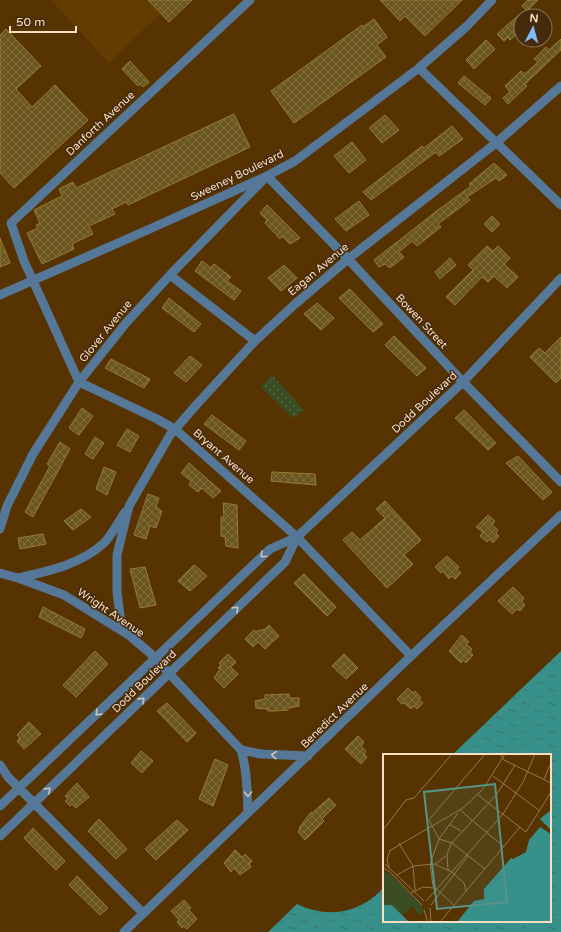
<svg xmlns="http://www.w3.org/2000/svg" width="561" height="932" viewBox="0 0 561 932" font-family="'Varela Round',sans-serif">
<defs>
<pattern id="park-dots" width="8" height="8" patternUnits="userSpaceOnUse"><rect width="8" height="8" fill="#3b4e23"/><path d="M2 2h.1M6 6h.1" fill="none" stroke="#586741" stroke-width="1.8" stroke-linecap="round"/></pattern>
<pattern id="water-ripples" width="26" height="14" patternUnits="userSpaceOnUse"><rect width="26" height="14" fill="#37908a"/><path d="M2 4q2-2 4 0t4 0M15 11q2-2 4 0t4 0" fill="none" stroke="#3e756e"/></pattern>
<pattern id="building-cross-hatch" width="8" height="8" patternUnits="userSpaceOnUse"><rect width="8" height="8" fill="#6b561f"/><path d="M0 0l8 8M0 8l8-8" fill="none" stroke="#816e3e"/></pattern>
</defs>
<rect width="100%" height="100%" fill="#563301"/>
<!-- built -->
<path fill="#633c02" d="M51,0H148L161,14L134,38L109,63Z"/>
<!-- park -->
<path fill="url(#park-dots)" d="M272,375L304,410L293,418L261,387Z"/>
<!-- water -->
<path fill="url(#water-ripples)" d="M561,651V932H268L297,904C302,906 308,909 314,910C340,917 367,907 384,887V921H550V755H452Z"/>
<!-- building -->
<path fill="url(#building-cross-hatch)" stroke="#967b33" d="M148,0H192L169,22Z
M380,0H462L425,36L405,16L400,21Z
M528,0H538L527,11L522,6Z
M521,13V30L510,40L508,37L504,41L497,34Z
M374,19L387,37L377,45L386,57L294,123L271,91L362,25L363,27Z
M6,29L41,66L16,89L32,107L55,85L88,120L14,188L0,173V35Z
M561,39V50L525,84L527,86L508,104L503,98L510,92L505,86L521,71L525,74L538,62L534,59L546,47L549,50Z
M486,40L495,49L474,69L466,60Z
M130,61L149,82L143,87L140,84L138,86L122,69Z
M464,76L491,98L485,105L458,83Z
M234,114L250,147L128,205L126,202L112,209L115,214L89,226L93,234L72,244L74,249L42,264L27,233L38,228L36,225L40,223L34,210L62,196L59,189L73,182L76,188Z
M385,115L399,130L382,143L369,128Z
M452,126L463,139L439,156L436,152L371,200L363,192L422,146L424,148Z
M352,142L366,160L349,173L334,156Z
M494,163L507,175L499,181L496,178L467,197L470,200L438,224L441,227L417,246L412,241L399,252L404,257L390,268L385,264L379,267L374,260L438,210L471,186L469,184Z
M359,201L369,215L346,231L335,219Z
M267,205L300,238L290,244L282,236L280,239L265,223L267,220L260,213Z
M492,216L500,224L492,232L484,224Z
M0,238L10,263L0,267Z
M487,246L493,251L498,246L510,258L504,264L518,277L507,288L494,276L488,282L482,277L455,305L446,297L473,270L468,265Z
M450,258L456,265L440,279L435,272Z
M202,261L211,268L214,264L231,277L227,281L241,291L234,300L195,271Z
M284,265L297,278L281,291L268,278Z
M350,289L383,324L373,332L339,298Z
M169,298L201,324L194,332L162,308Z
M317,303L334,318L321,330L304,314Z
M394,336L426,368L417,376L385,345Z
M561,337V378L556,383L530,357L539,348L545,353Z
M190,356L202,365L186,382L174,373Z
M111,359L150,379L144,388L105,368Z
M82,408L93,416L79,435L69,428Z
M464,410L496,443L488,450L455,418Z
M212,415L246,441L239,450L204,424Z
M127,429L139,436L130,452L117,445Z
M95,437L104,443L93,459L85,454Z
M60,442L70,449L33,517L25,512L50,466L47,464Z
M518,456L552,492L543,500L506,463Z
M189,463L221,491L213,498L202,488L198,492L189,485L191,481L181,473Z
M104,467L116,472L107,495L96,489Z
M272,472L315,474L316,485L271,481Z
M148,494L159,498L156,507L162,511L156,528L150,526L146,539L134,535Z
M385,501L421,540L404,555L413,564L387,588L343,540L352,532L360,540L385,518L376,509Z
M223,503L237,505L238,548L226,546L225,537L221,536V517H224Z
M81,509L91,517L73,530L64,521Z
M488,515L495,521L492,525L498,530L496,533L499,536L493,543L490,539L487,542L480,536L483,532L476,527Z
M43,534L46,544L20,549L18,538Z
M447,556L459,567L457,570L461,573L455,579L451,576L449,579L443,571L441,573L435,567Z
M194,565L207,576L190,591L178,581Z
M145,567L156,605L140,608L130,569Z
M304,574L336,607L327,616L294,583Z
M513,587L524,598L522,602L525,605L520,611L517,609L512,614L498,601Z
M43,607L85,629L81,638L39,617Z
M269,625L279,636L265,649L258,642L253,647L245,639L254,630L256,632L259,630L261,631L263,629L264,630Z
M462,635L469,642L466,644L472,649L470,652L473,655L466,663L463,660L461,663L449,651Z
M95,651L108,664L76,697L63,685Z
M228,654L236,662L231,667L238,674L224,688L214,678L220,669L218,668L221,665L219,663Z
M344,654L358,668L346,679L332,666Z
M408,688L413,693L415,691L421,698L419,700L423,703L417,709L414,706L411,709L404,703L402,704L397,699Z
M289,694V698H299V706L288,708V710L274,711H268L267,709L256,708L255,701L265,699V695Z
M167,703L196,733L187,742L157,711Z
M29,722L41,734L24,749L17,741L20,738L17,735Z
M358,736L364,742L361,746L366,751L364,754L367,757L361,764L345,749Z
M141,751L153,761L142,773L131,763Z
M215,759L228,765L213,806L199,799Z
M77,783L89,797L76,808L72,804L70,806L65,801L68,799L65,796Z
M329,798L336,805L322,819L324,821L305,840L298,832L300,829L299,828L311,812L312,813Z
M99,819L127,849L116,859L88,831Z
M177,820L188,830L156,860L145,849Z
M33,828L65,861L56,870L24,838Z
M235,850L242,857L245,854L252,861L249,864L251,867L240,875L234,868L231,872L224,863Z
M77,876L108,908L100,915L69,885Z
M184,900L191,908L189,910L197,919L187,929L184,926L182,928L177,922L179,920L171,911Z"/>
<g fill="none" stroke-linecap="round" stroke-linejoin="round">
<!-- minor -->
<path stroke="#557798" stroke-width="9" d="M250,0L11,223L24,261L79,382L157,419L176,430L297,537L411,656
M419,68L561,205
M267,176L348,259L463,382L561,482
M170,275L255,341
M0,295L152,228L267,176L295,161L419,68L467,26L492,0
M0,529L7,506L33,454L79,382L126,323L170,275L262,181
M0,573L18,578L64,595L130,636L150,653L241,750C247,770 247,790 248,812
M18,578C48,571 80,565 104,543C111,536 119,521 125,512
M122,631L117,592V555L129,506L170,435L198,403L255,341L294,305L348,259L496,143L561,86
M241,750L261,754L308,756
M0,765L8,777L143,913
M0,806L270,549L297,537L463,382L561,278
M0,836L285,562L297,537
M124,932L411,656L561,515"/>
</g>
<!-- one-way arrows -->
<defs><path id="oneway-chevron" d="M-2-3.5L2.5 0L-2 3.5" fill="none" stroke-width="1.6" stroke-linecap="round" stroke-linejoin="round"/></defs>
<g stroke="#d0c4b7">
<use href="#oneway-chevron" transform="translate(263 555) rotate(137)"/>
<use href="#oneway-chevron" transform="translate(236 609) rotate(-44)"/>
<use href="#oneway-chevron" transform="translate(142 700) rotate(-44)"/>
<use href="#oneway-chevron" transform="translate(98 713) rotate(136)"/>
<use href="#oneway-chevron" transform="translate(274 755) rotate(-175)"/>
<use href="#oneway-chevron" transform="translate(48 790) rotate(-44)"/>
<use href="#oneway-chevron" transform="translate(248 794) rotate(88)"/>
</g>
<g text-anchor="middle" stroke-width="3" stroke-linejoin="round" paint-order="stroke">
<!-- street labels -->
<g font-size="11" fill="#f9dec1" stroke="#452b0c">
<text transform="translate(100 123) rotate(-43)" y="4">Danforth Avenue</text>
<text transform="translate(237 175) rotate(-26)" y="4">Sweeney Boulevard</text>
<text transform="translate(318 269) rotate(-40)" y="4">Eagan Avenue</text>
<text transform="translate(422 321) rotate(47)" y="4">Bowen Street</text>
<text transform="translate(105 331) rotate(-51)" y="4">Glover Avenue</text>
<text transform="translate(424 402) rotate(-43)" y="4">Dodd Boulevard</text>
<text transform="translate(224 456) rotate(41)" y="4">Bryant Avenue</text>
<text transform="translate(111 612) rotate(34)" y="4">Wright Avenue</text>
<text transform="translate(144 681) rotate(-44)" y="4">Dodd Boulevard</text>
<text transform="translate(334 715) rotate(-44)" y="4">Benedict Avenue</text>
</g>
</g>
<!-- overview -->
<g transform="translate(383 754)">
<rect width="168" height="168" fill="#563301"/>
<path d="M0,116L8,121L37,149L41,159L37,161L29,153L20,161L10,151H0Z" fill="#3b4e23"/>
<path d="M168,56V75H167L157,65ZM157,73L168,80V168H74L91,147L101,145V135L128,104L130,105L143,98L146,86ZM0,151H9L26,168H0Z" fill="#37908a"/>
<path fill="none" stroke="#97774e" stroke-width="1" d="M117,0L121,6L168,29M110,22L157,57M161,25L168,9M95,41L143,78L168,38M77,56L121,93M66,70L78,77M0,76L23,46L31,44L69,0M16,89L30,112L32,136M6,97L80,54L100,35L122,0M2,110L41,147M52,110L63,102M0,114L6,117L39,151M6,114L4,105L7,97M102,115L69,89L56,85L46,66L102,0M65,116L64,100L68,90L114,40L132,11M14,121L30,112L51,110L69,118L81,129L83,137M28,139L40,133L51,134M43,147L120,60L140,28L152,0M48,151L85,102M71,151L50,132L47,110L56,85L75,59M47,154L48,168M41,156L45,168M57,168L137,73"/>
<path fill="#559587" fill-opacity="0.15" stroke="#559587" stroke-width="2" d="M112,30L124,148L54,155L41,38Z"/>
<rect width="168" height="168" fill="none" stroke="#f9dec1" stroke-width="2"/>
</g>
<!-- north arrow -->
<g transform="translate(533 28) rotate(6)"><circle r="19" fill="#452b0c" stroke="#8d7354"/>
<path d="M0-3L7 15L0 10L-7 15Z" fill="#7fbdfa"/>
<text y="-6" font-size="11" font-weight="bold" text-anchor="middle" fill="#f9dec1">N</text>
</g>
<!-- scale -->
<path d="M10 26v6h66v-6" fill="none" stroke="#f9dec1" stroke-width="2"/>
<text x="16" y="26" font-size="12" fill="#f9dec1" stroke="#452b0c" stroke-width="3" paint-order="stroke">50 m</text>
</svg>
